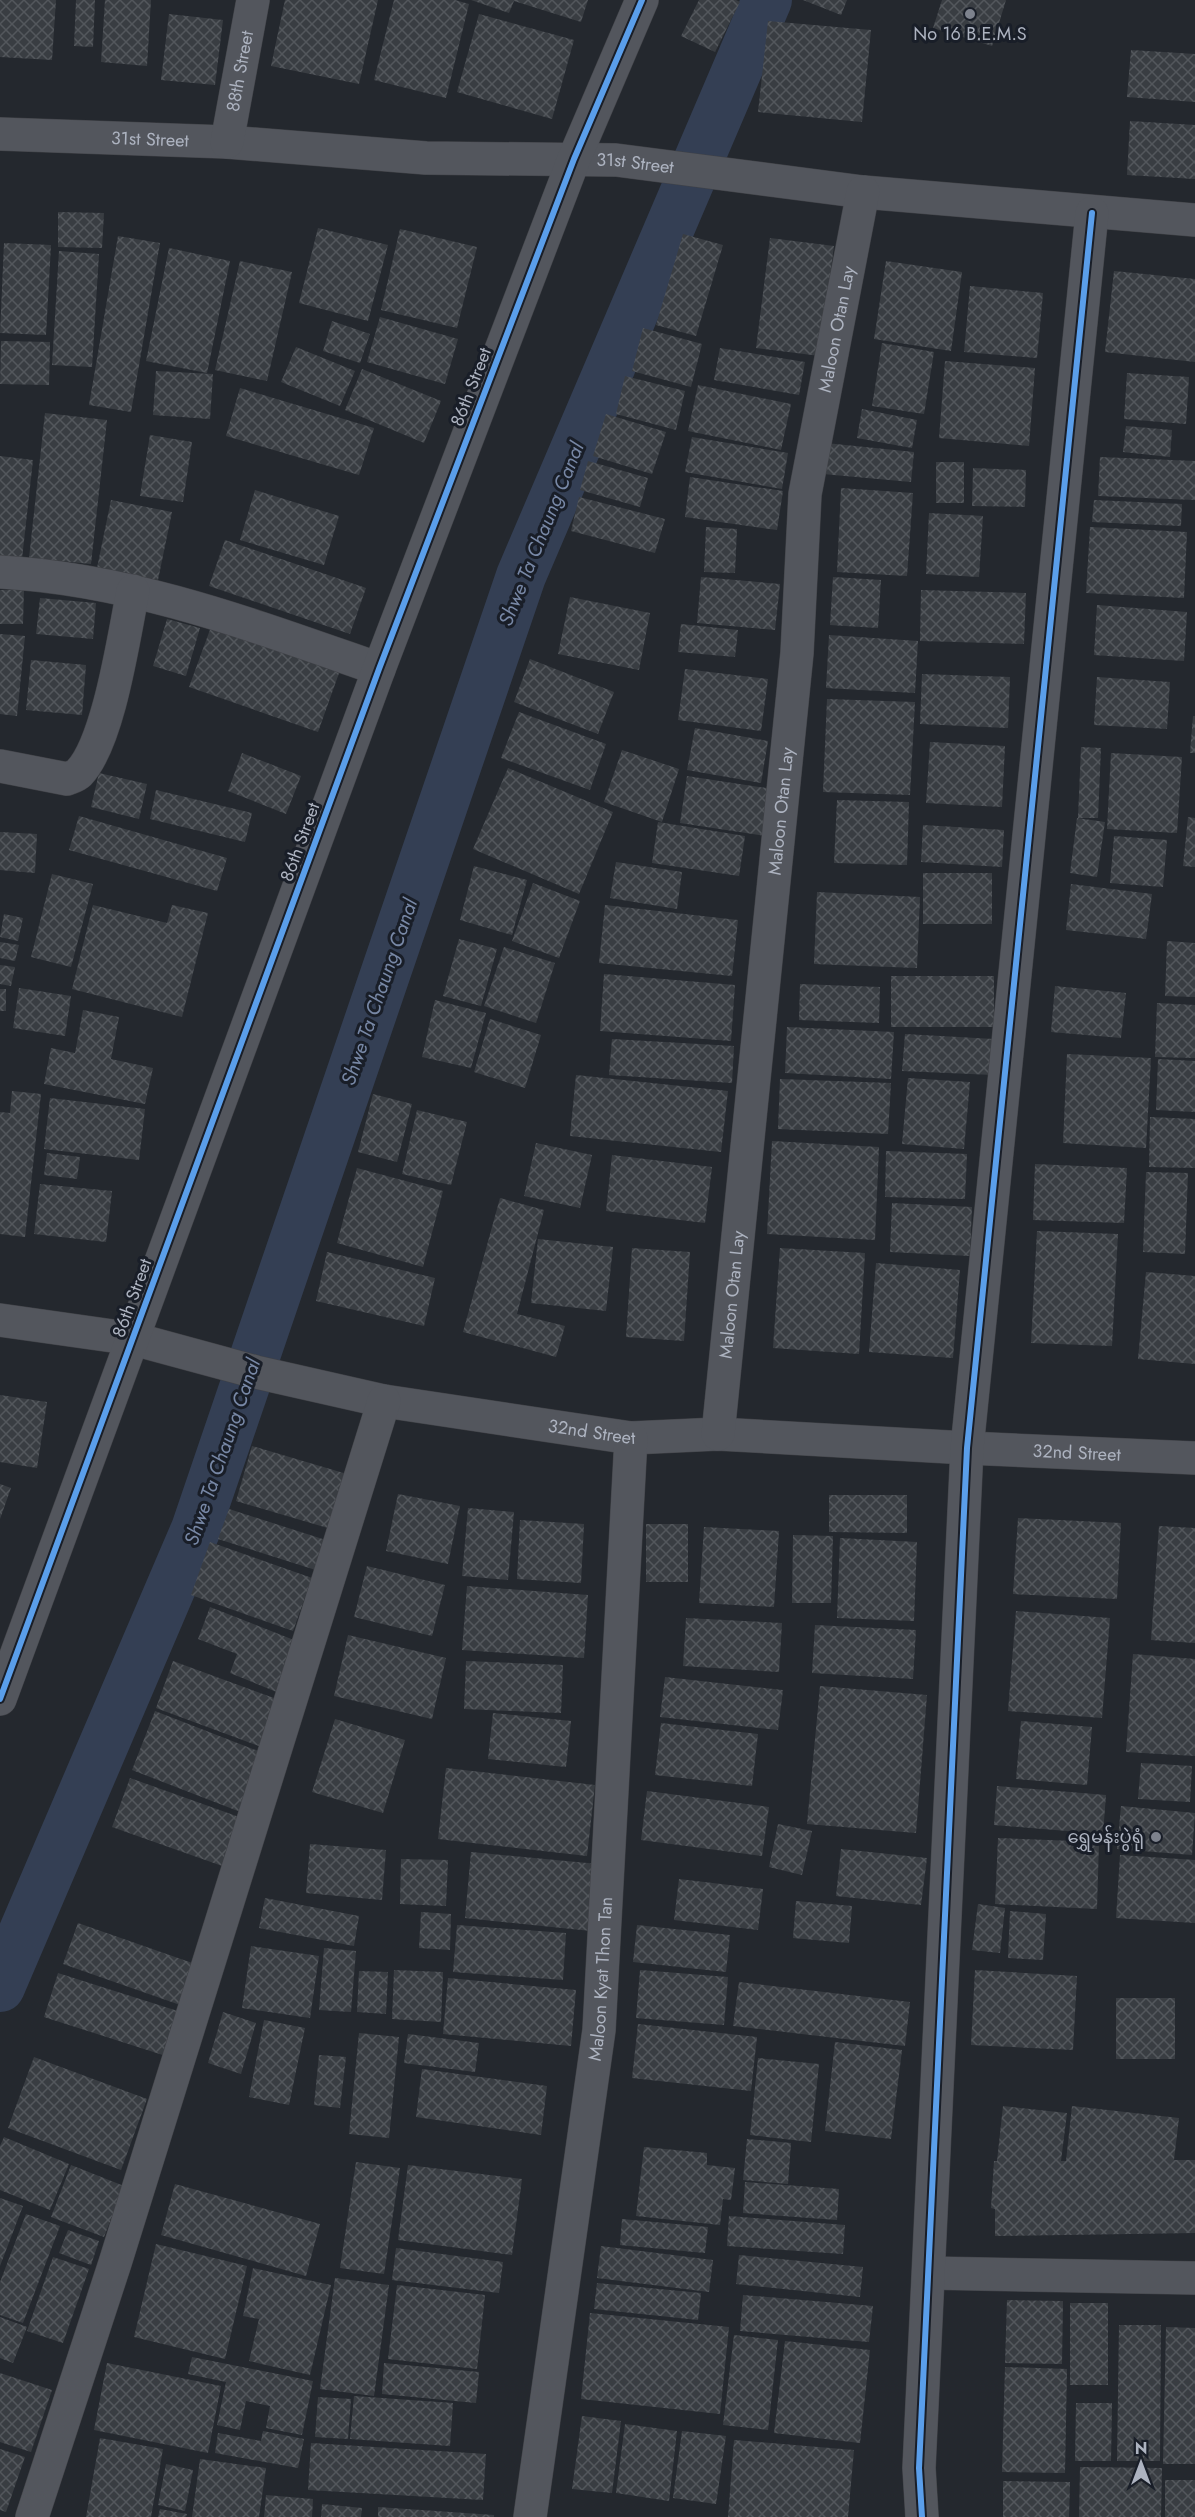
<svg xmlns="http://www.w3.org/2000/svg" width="1195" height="2517" viewBox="0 0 1195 2517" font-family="Jost,'Noto Sans Myanmar',sans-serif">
<defs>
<pattern id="building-cross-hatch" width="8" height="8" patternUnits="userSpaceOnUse" patternTransform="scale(1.5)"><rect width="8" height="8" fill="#393d42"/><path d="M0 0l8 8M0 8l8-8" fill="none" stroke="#53575c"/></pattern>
</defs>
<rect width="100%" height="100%" fill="#24282e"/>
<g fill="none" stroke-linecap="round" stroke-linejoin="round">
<!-- canal -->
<path stroke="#343f54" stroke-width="50" d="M0,1987L196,1529L521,576L767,0"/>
</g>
<!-- building -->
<path fill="url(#building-cross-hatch)" d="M0,0H56L52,60L0,57Z
M76,0H95L93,47L74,46Z
M105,0H151L147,66L101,62Z
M285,0H378L359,84L271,66Z
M394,0H455L469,4L446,98L374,80Z
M471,0H588L581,22L514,1L509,13Z
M699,0H736L740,2L715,52L681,36Z
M803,0H847L841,15Z
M942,0H1006L992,46L933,28Z
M169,14L223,20L215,85L161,80Z
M479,14L574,40L552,119L457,92Z
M768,21L871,30L862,122L758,112Z
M1131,50L1195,54V102L1127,97Z
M1130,121L1195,125V179L1127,175Z
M58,212L104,213L102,248L58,247Z
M318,228L388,245L368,321L299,303Z
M400,229L477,247L457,328L381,310Z
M683,234L723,245L696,336L656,325Z
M118,236L160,243L131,412L89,405Z
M770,238L834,246L820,356L756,348Z
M4,243L51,245L46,335L0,333Z
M169,248L230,261L207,373L146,361Z
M59,251L99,254L92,367L52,365Z
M240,261L292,272L267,381L215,370Z
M886,261L962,272L951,351L874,339Z
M1114,271L1195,279V362L1105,352Z
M970,286L1043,293L1037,358L964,352Z
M380,317L458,339L445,384L367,362Z
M332,321L370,334L360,363L323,351Z
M643,328L702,344L691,387L632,371Z
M1,341L50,342L49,385L0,384Z
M882,343L934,352L924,414L872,406Z
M296,347L355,371L340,406L281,382Z
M720,348L805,362L799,395L714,380Z
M945,361L1035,368L1029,446L939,438Z
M362,369L441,401L424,443L345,410Z
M156,371L213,374L210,419L153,415Z
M1127,373L1189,377L1186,424L1124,419Z
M625,376L685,391L676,430L616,414Z
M698,385L791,404L781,450L688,431Z
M240,388L374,428L359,475L226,436Z
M862,409L917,420L912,448L857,438Z
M45,413L107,420L91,564L29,558Z
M606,414L666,432L652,474L593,456Z
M1126,426L1172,430L1170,457L1123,452Z
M150,435L192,442L183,502L140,496Z
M692,437L788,453L782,489L685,472Z
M826,443L914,452L911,482L823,474Z
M0,456L33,460L22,559L0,557Z
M1100,457L1195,461V500L1098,496Z
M588,461L648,478L640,507L580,490Z
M936,462H964V503H936Z
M973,468L1026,470L1025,507L972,506Z
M690,477L783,491L777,530L685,517Z
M841,488L913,493L907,576L837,572Z
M255,490L339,516L324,565L240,540Z
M579,497L665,519L655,553L571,531Z
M111,500L172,512L158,580L97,568Z
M1094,500L1182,504L1181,526L1092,522Z
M929,513L983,516L979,577L926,574Z
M706,527L737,529L735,573L704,572Z
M1090,527L1187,532L1184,598L1086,593Z
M225,540L366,588L350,634L209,586Z
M701,577L780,584L775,630L697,623Z
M833,577L881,580L878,628L830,625Z
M0,590H24L23,624H0Z
M921,590L1026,593L1024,644L920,641Z
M570,597L650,613L639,670L558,654Z
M40,598L96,603L93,639L36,634Z
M1097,605L1187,612L1184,661L1094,655Z
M215,616L343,662L318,732L189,687Z
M167,619L200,628L186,676L153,666Z
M681,624L738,630L735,657L678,652Z
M0,634L25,636L17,716L0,714Z
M829,635L918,641L915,693L826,688Z
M530,659L614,692L598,734L514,702Z
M31,660L86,665L82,715L26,710Z
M685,669L768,679L761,731L678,720Z
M922,674L1010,677L1008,728L920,724Z
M1097,677L1170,682L1167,729L1094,725Z
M827,699L915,702L910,795L823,792Z
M519,712L606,744L590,790L501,758Z
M1193,716H1195V753H1190Z
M695,728L768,741L761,783L687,770Z
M930,742L1005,746L1002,807L926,803Z
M1081,747L1101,748L1098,818H1078Z
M622,750L679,769L662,822L604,802Z
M242,753L301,776L286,814L228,791Z
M1111,753L1182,757L1177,833L1107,829Z
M508,768L613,812L579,894L473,849Z
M99,773L147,784L139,819L91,807Z
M687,776L773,789L766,836L680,823Z
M156,790L252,813L245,842L150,819Z
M837,800L909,802L907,865L834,863Z
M79,816L227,858L217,891L69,850Z
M1188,817L1195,818V867L1183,866Z
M1077,818L1105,822L1097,877L1070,873Z
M658,822L745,836L739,876L652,863Z
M923,825L1004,830L1002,867L921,862Z
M0,832L37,834L35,873L0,870Z
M1114,836L1167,840L1163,887L1110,883Z
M616,862L682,872L677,909L610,898Z
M474,866L527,880L512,935L460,920Z
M923,873H992V924H923Z
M52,874L93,884L71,967L31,957Z
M533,883L580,901L559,958L512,941Z
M1071,884L1152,894L1146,939L1066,930Z
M817,892L920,897L917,968L814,964Z
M93,905L167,923L172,905L208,913L182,1017L72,989Z
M605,905L738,920L732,976L599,963Z
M4,914L23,918L18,941L0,937Z
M459,939L497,949L481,1006L443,996Z
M1167,941L1195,943V997L1165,996Z
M0,942L19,945L15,961L0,958Z
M504,947L555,963L536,1023L484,1006Z
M0,965L15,967L11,986L0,984Z
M604,974L735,985L731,1041L600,1031Z
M891,976H994V1027H891Z
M800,984L880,987L879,1023L799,1020Z
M1055,986L1126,993L1121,1038L1051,1032Z
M19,988L71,996L65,1036L13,1028Z
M0,989H6V1011H0Z
M435,1000L486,1013L471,1068L422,1057Z
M1157,1003L1195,1005V1058L1155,1057Z
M83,1010L119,1017L111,1059L153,1068L145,1104L44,1084L51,1048L75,1053Z
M490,1019L541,1035L525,1088L474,1072Z
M787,1027L894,1032L891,1079L785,1073Z
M905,1034L994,1039L993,1075L902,1071Z
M612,1039L734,1046L732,1083L609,1075Z
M1067,1054L1151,1058L1146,1148L1063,1143Z
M1158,1059L1195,1061V1112L1156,1110Z
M576,1075L728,1091L721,1152L570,1136Z
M908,1078L970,1082L964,1149L902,1144Z
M780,1079L891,1083L888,1134L778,1129Z
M12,1091L41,1094L25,1237L0,1234V1112L10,1113Z
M373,1094L412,1104L397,1162L358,1152Z
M50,1098L145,1109L139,1160L44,1149Z
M417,1110L467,1122L451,1185L402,1174Z
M1150,1117L1195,1119V1168L1149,1167Z
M772,1141L879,1147L875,1240L767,1234Z
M536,1143L592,1155L580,1208L524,1196Z
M886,1151L967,1154L965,1199L885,1197Z
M47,1153L80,1157L77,1179L44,1175Z
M612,1155L712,1167L705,1223L606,1211Z
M1035,1164L1127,1168L1124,1223L1033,1220Z
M357,1168L443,1191L423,1267L337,1243Z
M1146,1172L1188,1173L1185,1254L1143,1252Z
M40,1184L112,1191L106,1242L34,1234Z
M500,1198L544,1210L517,1314L565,1326L556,1357L463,1332Z
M892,1203L972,1207L970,1256L890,1252Z
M1037,1231L1118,1234L1112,1346L1031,1343Z
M538,1239L613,1247L606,1311L531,1303Z
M632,1248L690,1252L684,1341L626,1337Z
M780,1248L865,1253L859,1354L773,1348Z
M327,1252L435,1278L424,1326L316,1301Z
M876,1263L960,1270L953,1358L869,1352Z
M1146,1272L1195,1276V1364L1138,1359Z
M0,1395L47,1402L37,1468L0,1462Z
M252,1446L347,1474L331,1529L236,1501Z
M0,1484L11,1488L0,1519Z
M398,1494L460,1506L448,1564L386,1551Z
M829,1495H907V1533L829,1532Z
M468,1508L514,1512L508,1580L462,1576Z
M229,1509L332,1542L322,1572L218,1539Z
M1018,1518L1121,1523L1117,1599L1013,1594Z
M520,1520L584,1524L581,1583L517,1579Z
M646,1524H688V1582H646Z
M1159,1526L1195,1528V1643L1151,1640Z
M704,1527L779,1531L774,1607L699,1603Z
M793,1535L833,1536L831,1603H792Z
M840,1538L917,1542L914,1621L837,1618Z
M210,1542L312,1578L293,1631L191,1595Z
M367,1566L445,1585L432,1636L354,1617Z
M467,1586L588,1595L584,1658L462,1650Z
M210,1607L299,1642L279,1693L230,1673L237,1654L198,1639Z
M1016,1611L1110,1618L1102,1718L1008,1711Z
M686,1618L782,1623L779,1672L683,1666Z
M815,1625L916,1630L913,1679L812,1673Z
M348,1635L446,1658L432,1719L334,1696Z
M1133,1654L1195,1659V1756L1126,1752Z
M173,1661L285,1702L267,1749L156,1708Z
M466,1661L563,1665L561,1713L464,1709Z
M665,1677L783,1690L778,1730L660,1717Z
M820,1686L927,1695L916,1833L807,1824Z
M155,1711L266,1754L243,1813L132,1770Z
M493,1713L571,1721L566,1767L488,1759Z
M335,1719L405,1740L383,1813L312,1792Z
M1021,1721L1092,1727L1087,1785L1016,1779Z
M661,1723L758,1734L752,1786L655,1775Z
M1141,1763L1192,1766L1190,1802L1138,1799Z
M446,1768L595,1785L587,1856L438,1839Z
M130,1778L242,1818L225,1867L112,1827Z
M997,1786L1106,1795L1103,1834L994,1825Z
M647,1791L769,1807L762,1856L641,1840Z
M1121,1806L1195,1813L1192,1855L1117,1849Z
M778,1824L812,1831L802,1875L769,1867Z
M998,1838L1099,1842L1097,1909L995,1904Z
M310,1844L386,1850L382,1900L306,1893Z
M841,1849L927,1858L921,1905L836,1896Z
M471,1852L598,1864L591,1931L465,1918Z
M1120,1855L1195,1860V1923L1116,1918Z
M401,1859L448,1860L446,1906L400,1904Z
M679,1879L763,1889L758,1930L674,1920Z
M265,1898L359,1916L354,1946L259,1928Z
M796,1901L852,1906L849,1943L793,1938Z
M978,1904L1005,1908L1000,1953L972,1950Z
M1010,1911L1046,1914L1043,1960L1008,1958Z
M421,1912L451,1914L450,1950L419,1948Z
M78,1923L198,1965L183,2006L63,1964Z
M457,1925L566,1933L563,1980L453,1972Z
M637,1925L730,1935L726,1972L633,1962Z
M251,1946L319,1956L310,2018L242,2008Z
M324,1948L356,1951L351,2012L319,2010Z
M394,1970L443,1972L441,2022L392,2019Z
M640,1970L728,1977L724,2025L636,2018Z
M975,1970L1077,1976L1073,2050L971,2045Z
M359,1971L388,1972L386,2014L357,2012Z
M58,1973L184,2013L169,2057L44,2017Z
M448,1978L576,1990L571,2046L443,2034Z
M739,1982L910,2002L905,2046L733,2026Z
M1116,1998H1175V2059H1116Z
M223,2012L256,2023L241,2074L208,2063Z
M264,2020L305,2028L289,2105L249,2097Z
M638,2024L757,2037L751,2091L632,2078Z
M359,2033L399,2037L389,2138L349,2134Z
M408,2034L479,2043L475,2072L404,2063Z
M835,2042L902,2050L891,2139L825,2131Z
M319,2055L346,2057L340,2108L314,2105Z
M34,2057L147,2099L121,2170L8,2128Z
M758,2058L819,2064L811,2142L750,2135Z
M422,2069L547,2086L541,2135L416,2117Z
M1003,2106L1067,2113L1061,2161H1066L1072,2106L1179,2118L1174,2160H1195V2233L995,2236V2209L991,2208L994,2161H997Z
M4,2137L69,2164L50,2210L0,2190V2146Z
M747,2139L791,2143L788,2184L743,2180Z
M644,2147L707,2153V2165L735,2168L731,2200L723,2199L720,2225L636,2216Z
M356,2162L400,2168L384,2274L340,2268Z
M71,2165L124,2186L104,2237L51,2217Z
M408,2165L522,2179L512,2255L398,2240Z
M745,2182L839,2189L837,2220L743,2213Z
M175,2184L320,2224L306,2276L161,2235Z
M0,2198L23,2206L0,2266Z
M26,2214L60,2226L23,2323L0,2315V2282Z
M729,2216L845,2225L843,2254L727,2246Z
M622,2219L708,2227L705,2253L620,2245Z
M68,2230L99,2241L91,2265L59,2253Z
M156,2244L247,2266L225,2359L134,2337Z
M601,2246L713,2260L709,2292L597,2278Z
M396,2248L503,2262L499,2293L392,2280Z
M739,2255L863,2267L860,2297L736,2284Z
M53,2257L89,2269L63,2343L27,2331Z
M253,2268L331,2285L310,2375L249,2361L259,2319L243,2316Z
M335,2278L389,2285L374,2396L320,2389Z
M597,2283L701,2293L698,2320L594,2309Z
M397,2285L485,2295L477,2369L388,2359Z
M743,2295L873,2306L869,2342L740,2331Z
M1007,2300L1063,2301L1062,2364L1005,2363Z
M1070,2303H1108V2385H1070Z
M590,2313L729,2327L720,2414L581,2399Z
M0,2317L27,2327L13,2363L0,2358Z
M1119,2325H1161L1160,2461H1117Z
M1166,2327L1195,2328V2464H1163Z
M734,2335L778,2340L768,2430L723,2425Z
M785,2341L870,2350L860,2443L774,2433Z
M192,2357L313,2381L302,2435L266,2428L270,2406L246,2401L240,2430L217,2425L226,2382L188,2374Z
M107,2363L221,2386L208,2453L94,2430Z
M384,2363L479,2372L476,2403L382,2394Z
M1005,2367L1067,2369L1065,2473L1002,2472Z
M0,2373L52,2390L31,2452L0,2442Z
M354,2396L453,2403L450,2446L350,2439Z
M318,2397L351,2399L348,2439L315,2437Z
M1076,2403H1112L1111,2461H1075Z
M582,2416L621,2421L612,2493L572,2489Z
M625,2424L677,2431L669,2501L616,2493Z
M263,2431L304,2439L298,2468L215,2453L218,2433L261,2441Z
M682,2431L726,2436L716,2504L673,2498Z
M100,2438L163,2449L151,2517H86Z
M734,2440L854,2450L848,2517H728Z
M311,2443L486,2454L483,2500L308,2490Z
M0,2449L25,2457L6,2512L0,2510Z
M200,2459L266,2468L259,2517H192Z
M166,2464L193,2470L185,2511L158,2505Z
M1080,2467L1162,2468L1161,2517H1079Z
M1165,2480H1195V2517H1165Z
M1003,2481L1070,2482L1069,2517H1003Z
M266,2495L313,2499L312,2517H264Z
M322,2504L362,2508L361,2517H321Z
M378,2507L494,2515V2517H378Z
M160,2509L187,2514L186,2517H158Z"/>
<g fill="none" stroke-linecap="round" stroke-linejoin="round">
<!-- minor casing -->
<g stroke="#404247" stroke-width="34">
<g id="minor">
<path id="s1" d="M0,134L227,142L426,158L616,160L863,192L1195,220"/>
<path id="s2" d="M227,142L253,0"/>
<path d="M0,572C132,579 255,626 379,669"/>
<path d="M0,766L67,779C72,777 76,776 79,773C109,742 124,635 133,591"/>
<path id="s3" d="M0,1320L134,1339L256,1372L384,1401L631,1438L718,1434L967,1448L1195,1458"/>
<path id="s4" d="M718,1434L797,653L805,494L863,192"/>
<path d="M0,1699L379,669L574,159L642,0"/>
<path d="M929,2273L1195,2278"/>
<path d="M32,2517L115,2263L384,1401"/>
<path id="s5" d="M530,2517L599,2030L631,1438"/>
<path d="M922,2517L919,2468L967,1448L1092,213"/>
</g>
</g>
<!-- minor -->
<use href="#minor" stroke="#53565d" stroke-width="33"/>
<!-- cycleway casing -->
<g stroke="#191e28" stroke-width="10">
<path id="cycleway" d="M0,1699L379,669L574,159L642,0
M922,2517L919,2468L967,1448L1092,213"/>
</g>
<!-- cycleway -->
<use href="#cycleway" stroke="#5a9eea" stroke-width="6"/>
</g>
<!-- markers -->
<g fill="#7d828d" stroke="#191e28" stroke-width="2">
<circle cx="970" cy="14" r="6"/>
<circle cx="1156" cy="1837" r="6"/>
</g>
<g text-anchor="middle" stroke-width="6" stroke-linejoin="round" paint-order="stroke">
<!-- poi labels -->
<g font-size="18" fill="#adb3c0" stroke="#191e28">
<text x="970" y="40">No 16 B.E.M.S</text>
<text x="1144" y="1843" text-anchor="end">ရွှေမန်းပွဲရုံ</text>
</g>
<!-- street labels -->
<g font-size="18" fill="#adb3c0" stroke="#191e28">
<text dy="6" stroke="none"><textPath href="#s2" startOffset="72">88th Street</textPath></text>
<text dy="6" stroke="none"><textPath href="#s1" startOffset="150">31st Street</textPath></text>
<text dy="6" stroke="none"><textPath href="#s1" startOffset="636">31st Street</textPath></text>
<text dy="6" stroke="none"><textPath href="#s4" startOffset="1112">Maloon Otan Lay</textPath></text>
<text transform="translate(471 387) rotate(-69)" y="6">86th Street</text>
<text dy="6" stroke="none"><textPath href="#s4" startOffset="626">Maloon Otan Lay</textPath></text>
<text transform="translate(300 842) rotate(-70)" y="6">86th Street</text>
<text dy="6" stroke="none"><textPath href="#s4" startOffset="140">Maloon Otan Lay</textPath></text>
<text transform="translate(132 1298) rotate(-70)" y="6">86th Street</text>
<text dy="6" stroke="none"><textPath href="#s3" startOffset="603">32nd Street</textPath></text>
<text dy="6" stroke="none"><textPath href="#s3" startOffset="1089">32nd Street</textPath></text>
<text dy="6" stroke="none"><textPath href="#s5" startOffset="543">Maloon Kyat Thon Tan</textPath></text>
</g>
<!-- water labels -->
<g font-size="20" font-style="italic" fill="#7888a6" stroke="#191e28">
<text transform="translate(541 534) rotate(-68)" y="7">Shwe Ta Chaung Canal</text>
<text transform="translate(379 992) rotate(-71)" y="7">Shwe Ta Chaung Canal</text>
<text transform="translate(222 1452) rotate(-71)" y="7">Shwe Ta Chaung Canal</text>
</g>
</g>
<!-- north arrow -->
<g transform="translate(1141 2463)" stroke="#191e28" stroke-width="4.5" paint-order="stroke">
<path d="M0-4.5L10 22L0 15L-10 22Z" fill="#adb3c0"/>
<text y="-9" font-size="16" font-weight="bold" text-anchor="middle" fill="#adb3c0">N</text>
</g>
</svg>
